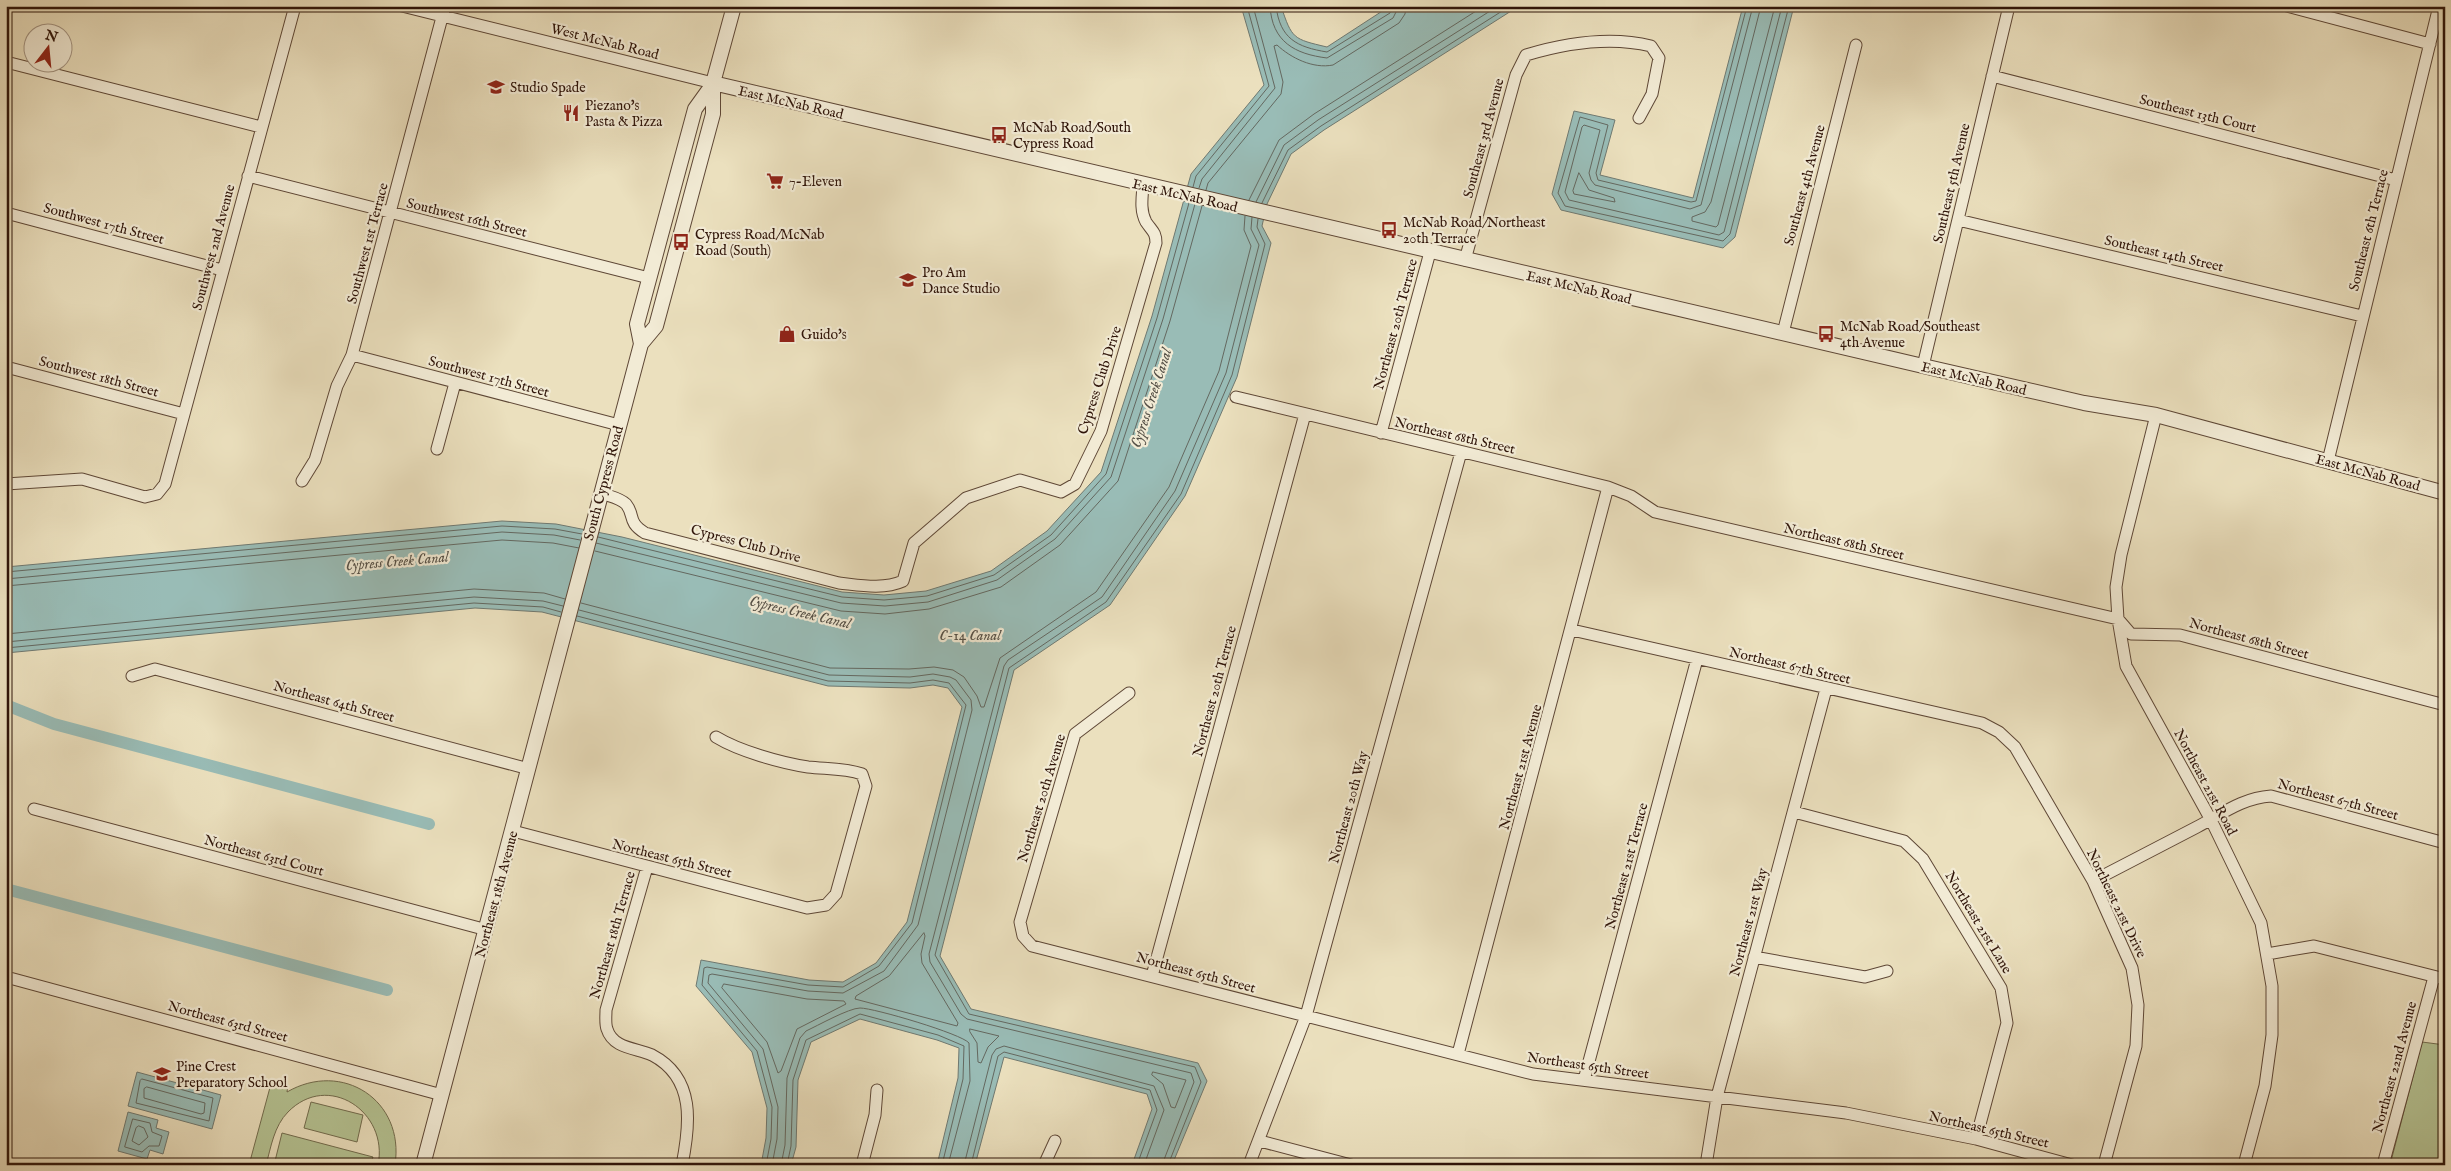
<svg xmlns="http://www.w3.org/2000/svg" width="2451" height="1171" viewBox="0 0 2451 1171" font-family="'IM FELL English',serif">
<rect width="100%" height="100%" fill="#ebe0be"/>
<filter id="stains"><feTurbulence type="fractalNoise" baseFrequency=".004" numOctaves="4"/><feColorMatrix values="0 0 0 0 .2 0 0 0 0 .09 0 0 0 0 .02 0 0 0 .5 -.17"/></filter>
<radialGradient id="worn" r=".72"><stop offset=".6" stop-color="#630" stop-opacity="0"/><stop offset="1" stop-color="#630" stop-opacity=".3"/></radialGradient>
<!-- green -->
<path fill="#b5c393" stroke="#726c4e" d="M2422,1042L2445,1045V1165H2390Z
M272,1080L288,1085L287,1092C342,1060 405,1100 395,1165H378C389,1112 328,1071 288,1112C274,1126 271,1147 266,1165H249Z
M311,1102L363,1115L357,1142L304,1128Z
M282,1133L373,1157L370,1165H274Z"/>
<!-- water -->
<path fill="#99bcb6" stroke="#6f7971" d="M1241,6H1281C1292,39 1293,39 1327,47L1390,6H1519L1324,130L1291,154L1267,204L1262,226L1271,243L1237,377L1185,496L1110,605L1014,670L940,956L971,1009L1198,1063L1207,1081L1172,1165H1132L1152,1109L1147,1094L1004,1057L975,1165H937L958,1078L959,1048L937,1040L860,1019L811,1042L798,1080L796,1147L791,1165H761L766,1138L767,1108L752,1052L696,986L701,960L809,980L843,982L876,963L907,922L962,707L948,688L933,685L910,688L828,686L542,612L475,608L6,653V567L502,521L556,524L622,537L842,592L884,595L926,591L991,571L1047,531L1101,472L1152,316L1191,174L1264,85Z
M1743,6H1794L1735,237L1723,248L1561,210L1552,194L1574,111L1615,120L1600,175L1693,198Z
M137,1072L221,1095L212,1129L128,1106Z
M128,1112L158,1120L156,1128L169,1132L163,1154L150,1150L147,1159L118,1151Z"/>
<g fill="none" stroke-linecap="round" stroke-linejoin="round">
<!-- shore -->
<path stroke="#646860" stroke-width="1" d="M1270,6C1272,42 1295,54 1327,58L1393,18L1399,6
M1276,6C1280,39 1297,47 1327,52L1390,13L1392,6
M1747,6L1696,201L1691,202L1598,180L1596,173L1608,125L1580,117L1558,193L1565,206L1723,241L1730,234L1789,6
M1753,6L1701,205L1690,209L1595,185L1591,180L1589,173L1600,130L1584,125L1582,127L1565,192L1569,200L1719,235L1724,232L1782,6
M1761,6L1711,202L1705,212L1692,217V221L1716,227L1718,225L1775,6
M1579,173L1589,190L1614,198L1615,202L1574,194L1573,191Z
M1193,187L1196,176L1269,86L1247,6
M1199,188L1202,179L1275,88L1253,6
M1206,190L1208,183L1281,94L1283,82L1274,46L1277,45C1291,58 1313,69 1333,65L1399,23L1405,14L1406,6
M1249,200L1279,140L1314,114L1484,6
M1256,202L1284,145L1318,120L1498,6
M1262,203L1288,150L1321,126L1510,6
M598,537L842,597L884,600L927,596L994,575L1051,535L1106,474L1157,318L1189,203
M596,543L841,603L885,606L928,602L997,580L1055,539L1111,477L1163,319L1195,204
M595,551L841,611L885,614L929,609L1001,587L1060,545L1118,481L1170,321L1202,206
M6,572L502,526L555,529L582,534
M6,579L502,532L554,535L580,540
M6,586L502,540L553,543L579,548
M581,603L830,668L909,669L934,667L953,670L964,677L977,696L981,707H984L1000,658L1096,592L1169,487L1219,371L1251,246L1244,230L1245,216
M579,610L829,675L910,677L933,674L950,677L956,680L971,700L972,710L918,925L884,971L843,993L808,991L712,974L709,975L708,983L763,1049L778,1107L777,1139L772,1165
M577,616L828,681L910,683L933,680L949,683L966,705L912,923L879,966L843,987L808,985L707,967L704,968L702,985L757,1051L772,1107L771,1139L766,1165
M6,634L474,589L544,593L565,599
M6,642L474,597L543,601L563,606
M6,648L474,603L543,607L561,612
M924,933L925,936L921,954L922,963L958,1023L957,1026L855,999L856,996L889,976Z
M724,984L807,999L844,1001L846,1004L797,1029L781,1071L778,1073L767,1042L722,988Z
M970,1029L999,1036L988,1047L981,1063L978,1062L977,1043L970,1032Z
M1153,1072L1186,1080L1175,1108L1171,1107L1163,1084L1152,1075Z
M142,1079L213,1098L209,1121L136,1103L140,1081Z
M147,1087L205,1103L204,1113L201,1114L144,1098V1089Z
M133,1119L150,1123L152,1132L162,1136L159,1146H149L142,1152L125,1147Z
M139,1126L144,1128L148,1137L139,1145L132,1141L136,1128Z
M781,1165L785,1145L787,1078L800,1038L806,1031C817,1026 849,1008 860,1008C874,1008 962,1034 969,1043L970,1081L948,1165
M787,1165L791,1146L793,1080L806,1040L860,1014L938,1035L964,1046L963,1079L942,1165
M964,1165L992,1055L996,1049L1004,1046L1154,1086L1164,1110L1144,1165
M971,1165L998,1056L1004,1052L1150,1090L1157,1110L1137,1165
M1162,1165L1194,1082L1191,1073L967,1019L961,1014L930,962L929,954L1004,666L1008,660L1102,597L1175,491L1226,373L1259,245L1251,229L1252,217
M1168,1165L1201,1082L1195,1067L969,1014L935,955L1009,668L1106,602L1181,494L1232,375L1265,244L1257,227L1258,219"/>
<!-- canal -->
<path stroke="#99bcb6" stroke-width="12" d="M6,705L54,724L429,824
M6,889L387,990"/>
<!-- minor casing -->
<g stroke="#5e4736" stroke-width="13">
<path id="minor" d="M402,6L713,83
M2287,6L2430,44
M6,62L261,127
M1992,76L2396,180
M248,176L649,278
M6,213L222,270
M1958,220L2362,316
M1465,260L1516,75L1526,55C1566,43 1610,36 1651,46L1659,58L1652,94L1639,118
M1783,333L1856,45
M352,355L619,425
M1923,366L2009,6
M6,367L184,414
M1236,397L1608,487L1631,496L1655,512L2118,619L2131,634L2180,635L2445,705
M2156,415L2121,555L2116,587L2118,619L2126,666L2211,820L2261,923L2272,986V1035L2265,1086L2244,1165
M1381,433L1430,252
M437,449L455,383
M2328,461L2439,6
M302,481L315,460L337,386L352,355L445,6
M6,484L82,479L145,497L157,494L165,484L295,6
M601,493C608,496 620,498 626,504C635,515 627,522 645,533L839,583C859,585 883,590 903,581L914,543L966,498L1020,480L1061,492L1075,484L1101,431L1156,243C1156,232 1152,231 1146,222C1140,211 1142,198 1143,186
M1572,630L1982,723L1999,732L2015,747L2093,881L2132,968L2138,1005L2136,1046L2104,1165
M132,676L155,669L529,769
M1129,693L1075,734L1020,922L1023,936L1032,946L1533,1074L1846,1113L1976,1139L2072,1165
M34,809L487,930
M1794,812L1904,841L1923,859L2001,988L2007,1023L1976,1139
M513,831L807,908L826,905L836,894L866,786L862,774C845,768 826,769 808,767C781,763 739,751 716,737
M647,867L606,1010C606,1016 605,1024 607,1029C613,1049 637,1048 652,1055C696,1078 690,1125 682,1165
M2093,881C2128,863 2162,845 2197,827C2222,814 2242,798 2271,796L2445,843
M2267,954L2314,946L2445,979
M1754,957L1865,977L1887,971
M1152,976L1305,414
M6,977L442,1095
M1458,1054L1608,487
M1584,1080L1697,659
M1260,1141L1351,1165
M862,1165L875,1115L877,1090
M1044,1165L1055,1141
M1249,1165L1306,1016L1461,452
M1706,1165L1717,1097L1826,689
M2383,1165L2434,977"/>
</g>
<!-- tertiary casing -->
<g stroke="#5e4736" stroke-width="16">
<path id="tertiary" d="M713,83L1923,366L2084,403L2156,415L2445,493
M641,344L637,324L695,109L713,84
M423,1165L641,344L656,326L713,114V83L734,6"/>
</g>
<!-- minor -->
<use href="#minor" stroke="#f2ebd5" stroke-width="11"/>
<!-- tertiary -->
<use href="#tertiary" stroke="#f2ebd5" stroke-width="14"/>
</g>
<!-- icons -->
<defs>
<g id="school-bare" transform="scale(1.35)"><path d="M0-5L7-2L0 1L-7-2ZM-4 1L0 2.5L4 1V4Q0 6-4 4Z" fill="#8f2418" stroke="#f2ebd5" stroke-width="2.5" paint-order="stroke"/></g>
<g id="restaurant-bare" transform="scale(1.35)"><path d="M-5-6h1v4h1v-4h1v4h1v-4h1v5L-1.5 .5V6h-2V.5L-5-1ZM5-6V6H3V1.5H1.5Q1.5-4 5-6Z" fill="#8f2418" stroke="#f2ebd5" stroke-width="2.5" paint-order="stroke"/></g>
<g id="bus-bare" transform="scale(1.35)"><path d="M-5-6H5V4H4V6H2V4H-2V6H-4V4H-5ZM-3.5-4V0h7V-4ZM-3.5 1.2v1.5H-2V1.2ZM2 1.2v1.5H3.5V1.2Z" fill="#8f2418" stroke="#f2ebd5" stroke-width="2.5" paint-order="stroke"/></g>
<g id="supermarket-bare" transform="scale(1.35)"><path d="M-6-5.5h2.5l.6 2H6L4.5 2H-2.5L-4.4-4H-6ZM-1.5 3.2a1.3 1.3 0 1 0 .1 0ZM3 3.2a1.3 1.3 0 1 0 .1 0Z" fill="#8f2418" stroke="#f2ebd5" stroke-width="2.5" paint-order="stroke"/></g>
<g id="shop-bare" transform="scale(1.35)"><path d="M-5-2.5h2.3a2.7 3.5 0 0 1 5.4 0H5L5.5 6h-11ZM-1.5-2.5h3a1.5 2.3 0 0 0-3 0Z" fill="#8f2418" stroke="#f2ebd5" stroke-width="2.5" paint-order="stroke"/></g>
</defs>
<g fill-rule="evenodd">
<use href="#school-bare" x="496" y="87"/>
<use href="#restaurant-bare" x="571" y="113"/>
<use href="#bus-bare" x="999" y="135"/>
<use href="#supermarket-bare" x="775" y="181"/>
<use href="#bus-bare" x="1389" y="230"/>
<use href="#bus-bare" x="681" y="242"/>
<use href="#school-bare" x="908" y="280"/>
<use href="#shop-bare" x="787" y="334"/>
<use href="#bus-bare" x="1826" y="334"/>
<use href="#school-bare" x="162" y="1074"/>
</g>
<g text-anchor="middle" stroke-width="4.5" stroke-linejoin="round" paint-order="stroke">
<!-- street labels -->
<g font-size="14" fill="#2f1409" stroke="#f2ebd5">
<text transform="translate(605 41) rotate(14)" y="5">West McNab Road</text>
<text transform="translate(791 102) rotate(13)" y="5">East McNab Road</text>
<text transform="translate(2198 113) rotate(14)" y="5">Southeast 13th Court</text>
<text transform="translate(1483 138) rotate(-75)" y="5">Southeast 3rd Avenue</text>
<text transform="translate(1951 183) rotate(-77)" y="5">Southeast 5th Avenue</text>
<text transform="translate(1804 185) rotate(-75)" y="5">Southeast 4th Avenue</text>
<text transform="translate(1185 195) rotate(13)" y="5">East McNab Road</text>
<text transform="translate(467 217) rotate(14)" y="5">Southwest 16th Street</text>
<text transform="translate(104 223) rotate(15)" y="5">Southwest 17th Street</text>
<text transform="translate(2368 230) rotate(-76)" y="5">Southeast 6th Terrace</text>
<text transform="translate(367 243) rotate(-75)" y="5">Southwest 1st Terrace</text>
<text transform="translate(213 247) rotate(-75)" y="5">Southwest 2nd Avenue</text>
<text transform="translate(2164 253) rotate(13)" y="5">Southeast 14th Street</text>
<text transform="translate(1579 287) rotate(13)" y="5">East McNab Road</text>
<text transform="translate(1395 324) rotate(-75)" y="5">Northeast 20th Terrace</text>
<text transform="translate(99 376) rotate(15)" y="5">Southwest 18th Street</text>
<text transform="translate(489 376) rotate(15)" y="5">Southwest 17th Street</text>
<text transform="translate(1974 378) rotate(13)" y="5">East McNab Road</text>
<text transform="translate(1099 380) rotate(-72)" y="5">Cypress Club Drive</text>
<text transform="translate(1455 435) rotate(13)" y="5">Northeast 68th Street</text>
<text transform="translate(2368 472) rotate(15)" y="5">East McNab Road</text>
<text transform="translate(603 483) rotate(-75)" y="5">South Cypress Road</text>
<text transform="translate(1844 541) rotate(13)" y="5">Northeast 68th Street</text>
<text transform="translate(746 543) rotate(15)" y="5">Cypress Club Drive</text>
<text transform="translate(2249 638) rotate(15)" y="5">Northeast 68th Street</text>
<text transform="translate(1790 665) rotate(13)" y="5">Northeast 67th Street</text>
<text transform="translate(1214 691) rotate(-75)" y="5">Northeast 20th Terrace</text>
<text transform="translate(334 701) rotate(15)" y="5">Northeast 64th Street</text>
<text transform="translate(1520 767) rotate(-75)" y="5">Northeast 21st Avenue</text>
<text transform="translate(2206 782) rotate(62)" y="5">Northeast 21st Road</text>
<text transform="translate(1041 798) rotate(-73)" y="5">Northeast 20th Avenue</text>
<text transform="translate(2338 799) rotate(15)" y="5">Northeast 67th Street</text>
<text transform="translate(1348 807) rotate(-75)" y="5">Northeast 20th Way</text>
<text transform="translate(264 855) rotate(15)" y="5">Northeast 63rd Court</text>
<text transform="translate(672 858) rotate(14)" y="5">Northeast 65th Street</text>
<text transform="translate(1626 866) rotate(-75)" y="5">Northeast 21st Terrace</text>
<text transform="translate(496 894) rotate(-75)" y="5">Northeast 18th Avenue</text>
<text transform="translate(2117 903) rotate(64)" y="5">Northeast 21st Drive</text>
<text transform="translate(1748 922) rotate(-75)" y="5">Northeast 21st Way</text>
<text transform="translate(1979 922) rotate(59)" y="5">Northeast 21st Lane</text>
<text transform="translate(612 935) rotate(-74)" y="5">Northeast 18th Terrace</text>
<text transform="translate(1196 972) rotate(15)" y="5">Northeast 65th Street</text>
<text transform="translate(228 1021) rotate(15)" y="5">Northeast 63rd Street</text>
<text transform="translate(1588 1065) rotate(8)" y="5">Northeast 65th Street</text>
<text transform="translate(2394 1067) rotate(-75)" y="5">Northeast 22nd Avenue</text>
<text transform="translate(1989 1129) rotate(13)" y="5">Northeast 65th Street</text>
</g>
<!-- poi labels -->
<g font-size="14" fill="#2f1409" stroke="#f2ebd5" text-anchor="start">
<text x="510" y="92">Studio Spade</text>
<text x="585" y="110">Piezano's<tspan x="585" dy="16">Pasta &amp; Pizza</tspan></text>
<text x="1013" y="132">McNab Road/South<tspan x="1013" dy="16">Cypress Road</tspan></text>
<text x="789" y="186">7-Eleven</text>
<text x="1403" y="227">McNab Road/Northeast<tspan x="1403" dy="16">20th Terrace</tspan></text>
<text x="695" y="239">Cypress Road/McNab<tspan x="695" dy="16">Road (South)</tspan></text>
<text x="922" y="277">Pro Am<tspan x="922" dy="16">Dance Studio</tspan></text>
<text x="1840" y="331">McNab Road/Southeast<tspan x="1840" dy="16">4th Avenue</tspan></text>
<text x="801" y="339">Guido's</text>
<text x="176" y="1071">Pine Crest<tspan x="176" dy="16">Preparatory School</tspan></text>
</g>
<!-- water labels -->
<g font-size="15" font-style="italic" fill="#544f46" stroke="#f2ebd5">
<text transform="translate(1151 398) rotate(-72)" y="5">Cypress Creek Canal</text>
<text transform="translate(397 561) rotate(-5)" y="5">Cypress Creek Canal</text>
<text transform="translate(800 612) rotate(13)" y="5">Cypress Creek Canal</text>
<text x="970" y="640">C-14 Canal</text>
</g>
</g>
<!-- margin -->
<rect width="2451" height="1171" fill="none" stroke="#ebe0be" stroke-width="25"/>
<rect x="8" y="8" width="2436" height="1156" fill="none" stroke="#2f1409" stroke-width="2.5"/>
<rect x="12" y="12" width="2426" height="1146" fill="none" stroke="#2f1409"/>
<!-- north arrow -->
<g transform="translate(48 48) rotate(16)"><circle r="24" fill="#f2ebd5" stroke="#a49583"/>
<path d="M0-4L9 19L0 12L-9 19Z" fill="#8f2418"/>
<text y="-8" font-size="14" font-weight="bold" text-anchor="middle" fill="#2f1409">N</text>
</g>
<rect width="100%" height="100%" filter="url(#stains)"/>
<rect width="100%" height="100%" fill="url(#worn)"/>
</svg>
